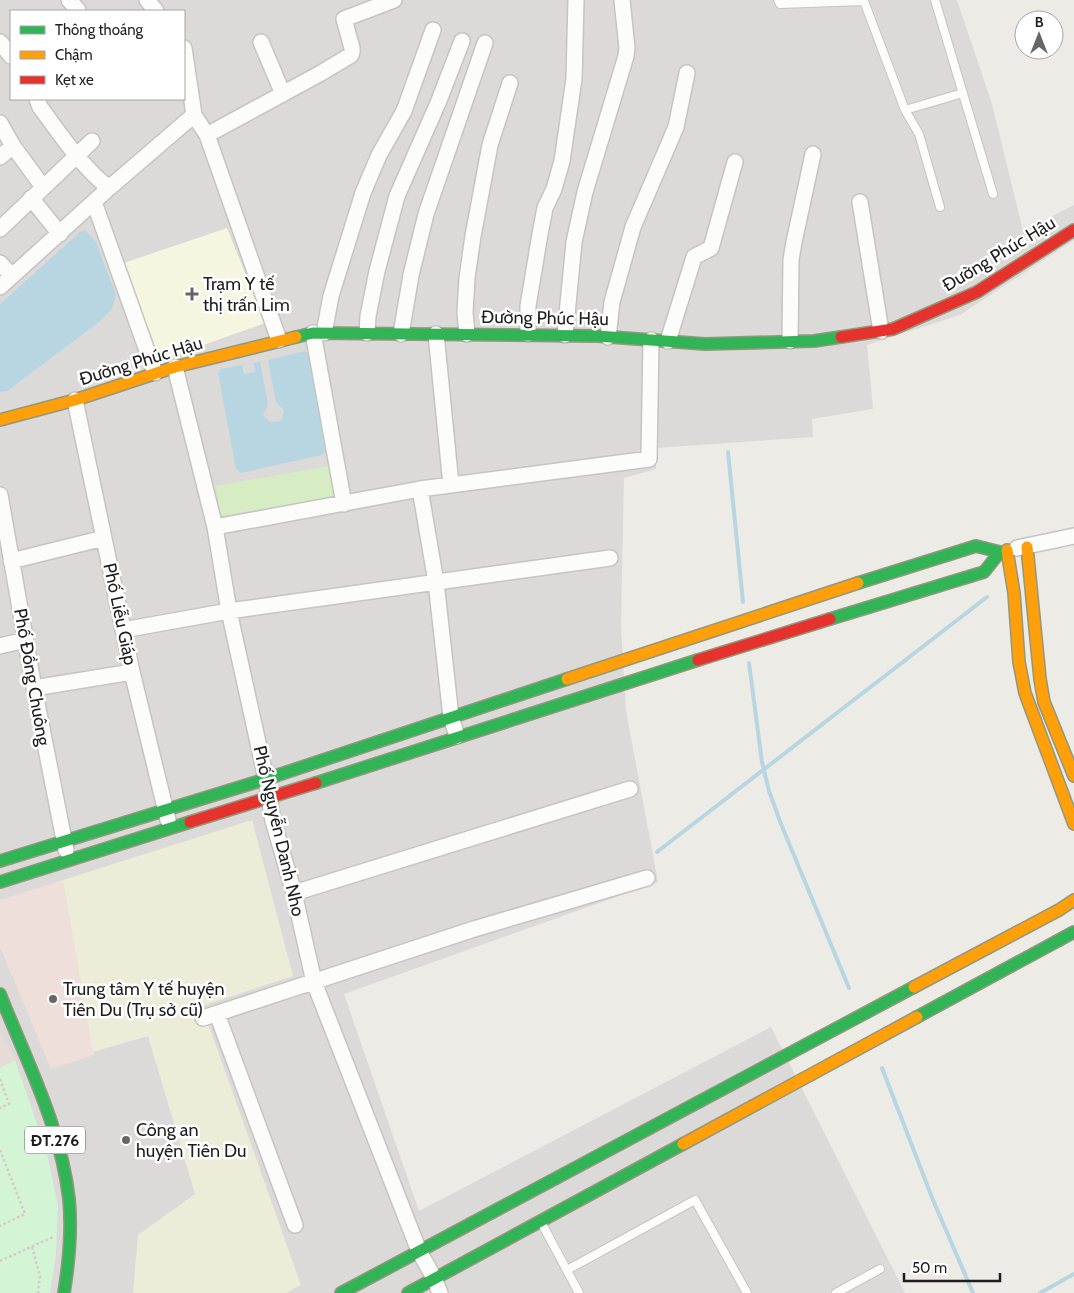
<svg xmlns="http://www.w3.org/2000/svg" width="1074" height="1293" viewBox="0 0 1074 1293" font-family="Cabin,sans-serif">
<rect width="100%" height="100%" fill="#ecebe6"/>
<!-- residential -->
<path fill="#dbdad8" fill-rule="evenodd" d="M0,0H957L992,104L1023,231L1074,205V240L960,315L867,345L873,409L812,419L813,437L656,448V469L624,478L621,625L626,711L658,882L344,994L419,1211L771,1027L905,1293H0ZM11,11H184V99H11Z"/>
<!-- commercial -->
<path fill="#efdfda" d="M63,880L94,1055L51,1069L0,947V900Z"/>
<!-- education -->
<path fill="#f5f6e0" d="M227,228L265,323L156,362L121,264Z"/>
<!-- military -->
<path fill="#e7dcd5" d="M0,1031L15,1060L0,1068Z"/>
<!-- farmland -->
<path fill="#ebedd8" d="M252,820L293,976L202,1006L301,1285L286,1293H133L138,1235L195,1194L148,1036L93,1052L63,880Z"/>
<!-- grass -->
<path fill="#d6ecc3" d="M329,466L335,497L221,516L215,486Z"/>
<!-- park -->
<path fill="#d3f4d5" d="M15,1060L47,1153L58,1206L56,1254L50,1293H0V1068Z"/>
<!-- water -->
<path fill="#b8d6e1" d="M85,230L96,242L116,295L112,309L99,322L7,391L0,392V304L80,232Z
M305,351L309,354L325,451L322,455L241,473L236,469L218,373L221,369L242,365L244,374L255,372L253,363L260,362L268,404L263,415L270,422L281,421L284,410L276,402L268,360Z"/>
<g fill="none" stroke-linecap="round" stroke-linejoin="round">
<!-- stream -->
<path stroke="#b8d6e1" stroke-width="4" d="M728,452L743,602
M749,663L762,762L769,791L781,824L849,988
M657,852L987,597
M882,1068L933,1200L973,1293
M1040,1293L1074,1274"/>
<!-- lane casing -->
<g stroke="#c5c4c2" stroke-width="10">
<path id="lane" d="M778,0L780,4L864,1L905,110L919,134L940,207
M935,0L993,194
M905,110L963,93
M541,1222L579,1293
M567,1270L695,1200L747,1293
M836,1293L880,1269"/>
</g>
<!-- street casing -->
<g stroke="#c5c4c2" stroke-width="18">
<path id="street" d="M69,0L78,10
M147,0L156,11
M0,42L11,56
M261,42L283,94
M184,48L194,115L207,135L279,340
M37,99L40,107C61,135 81,166 109,188
M0,123L13,146L43,187
M207,135L321,73L351,55L352,52V48L344,19L394,0
M0,157L13,146
M31,198L60,234
M94,202L155,373
M860,202L881,331
M0,229L92,141
M0,263L12,276
M0,287L109,188L194,115
M313,333L344,504
M324,333L331,296L363,193L379,155L404,111L433,30
M367,333L368,316L377,271L397,196L438,103L462,41
M401,334L411,275L426,214L485,43
M436,334L451,485
M467,334L465,312L467,278L473,236L490,145L510,83
M528,334V306L540,234L545,208L554,189L562,161L574,79L576,0
M565,335L574,242L585,192L626,56L627,48L622,0
M608,337L612,302L633,227L676,127L687,73
M668,341L694,257L711,248L735,162
M790,341L791,260L794,242L813,154
M175,367L215,527L229,611L266,779L273,821L294,893L314,982L419,1251L434,1278L440,1293
M75,400L132,672L168,820
M420,489L436,582L451,717L457,736
M0,495L34,688L66,850
M215,527L420,489L649,459L651,340
M1017,548L1074,536
M11,561L104,538
M123,630L229,611L610,558
M0,646L25,640
M34,688L132,672
M294,893L630,789
M217,1014L295,1225
M203,1018L474,929L647,878"/>
</g>
<!-- fast casing -->
<g stroke="#93977d" stroke-width="14">
<path id="fast" d="M296,337L313,333L597,336L705,344L814,341L841,337
M830,619L984,572L1000,552L976,546L858,583
M316,783L698,660
M0,861L266,779L567,679
M0,882L190,822
M0,994C26,1060 61,1127 69,1199C72,1230 69,1262 64,1293
M917,1017L1074,932
M341,1293L914,987
M408,1293L683,1144"/>
</g>
<!-- slow casing -->
<g stroke="#93977d" stroke-width="14">
<path id="slow" d="M0,420L75,400L175,367L296,337
M1027,547L1040,679L1044,702L1074,776
M1007,550L1014,593L1019,662L1025,693L1074,824
M567,679L858,583
M914,987L1059,910L1074,900
M683,1144L917,1017"/>
</g>
<!-- jam casing -->
<g stroke="#93977d" stroke-width="14">
<path id="jam" d="M841,337L893,329L977,292L1074,230
M698,660L830,619
M190,822L316,783"/>
</g>
<!-- path -->
<path stroke="#d7c9c5" stroke-width="2.5" stroke-dasharray="2.5 2.5" stroke-linecap="butt" d="M0,1079L9,1104L0,1108
M0,1150L25,1214L0,1226
M32,1247L40,1276L38,1293
M0,1261L53,1237"/>
<!-- lane -->
<use href="#lane" stroke="#fcfcfb" stroke-width="8"/>
<!-- street -->
<use href="#street" stroke="#fcfcfb" stroke-width="15"/>
<!-- fast -->
<use href="#fast" stroke="#30b455" stroke-width="11"/>
<!-- slow -->
<use href="#slow" stroke="#ff9f0a" stroke-width="11"/>
<!-- jam -->
<use href="#jam" stroke="#e5322d" stroke-width="11"/>
</g>
<!-- markers -->
<g fill="#666664" stroke="#fff" stroke-width="2">
<path d="M189.5 286.5h5v5h5v5h-5v5h-5v-5h-5v-5h5z"/>
<circle cx="53" cy="999" r="5"/>
<circle cx="126" cy="1140" r="5"/>
</g>
<g text-anchor="middle" stroke-width="5" stroke-linejoin="round" paint-order="stroke">
<!-- shield labels -->
<rect fill="#fff" stroke="#626262" stroke-width="1" x="25" y="1126.5" width="60" height="27" rx="4"/>
<g font-size="16" font-weight="bold" fill="#1e1e1e">
<text x="55" y="1146">ĐT.276</text>
</g>
<!-- street labels -->
<g font-size="18" fill="#1e1e1e" stroke="#fff">
<text transform="translate(999 254) rotate(-31)" y="6">Đường Phúc Hậu</text>
<text transform="translate(545 318) rotate(1)" y="6">Đường Phúc Hậu</text>
<text transform="translate(141 361) rotate(-17)" y="6">Đường Phúc Hậu</text>
<text transform="translate(120 614) rotate(78)" y="6">Phố Liễu Giáp</text>
<text transform="translate(32 677) rotate(80)" y="6">Phố Đồng Chuông</text>
<text transform="translate(279 831) rotate(77)" y="6">Phố Nguyễn Danh Nho</text>
</g>
<!-- poi labels -->
<g font-size="18" fill="#1e1e1e" stroke="#fff" text-anchor="start">
<text x="203" y="290">Trạm Y tế<tspan x="203" dy="21">thị trấn Lim</tspan></text>
<text x="63" y="995">Trung tâm Y tế huyện<tspan x="63" dy="21">Tiên Du (Trụ sở cũ)</tspan></text>
<text x="136" y="1136">Công an<tspan x="136" dy="21">huyện Tiên Du</tspan></text>
</g>
</g>
<!-- legend -->
<rect x="10" y="10" width="175" height="90" fill="#ffffff" stroke="#a5a5a5"/>
<rect x="20" y="26" width="25" height="8" fill="#30b455" stroke="#a5a5a5"/>
<text x="55" y="35" font-size="15" fill="#1e1e1e">Thông thoáng</text>
<rect x="20" y="51" width="25" height="8" fill="#ff9f0a" stroke="#a5a5a5"/>
<text x="55" y="60" font-size="15" fill="#1e1e1e">Chậm</text>
<rect x="20" y="76" width="25" height="8" fill="#e5322d" stroke="#a5a5a5"/>
<text x="55" y="85" font-size="15" fill="#1e1e1e">Kẹt xe</text>
<!-- north arrow -->
<g transform="translate(1039 35)"><circle r="24" fill="#ffffff" stroke="#a5a5a5"/>
<path d="M0-4L9 19L0 12L-9 19Z" fill="#666664"/>
<text y="-8" font-size="14" font-weight="bold" text-anchor="middle" fill="#1e1e1e">B</text>
</g>
<!-- scale -->
<path d="M904 1273v8h96v-8" fill="none" stroke="#1e1e1e" stroke-width="2.5"/>
<text x="912" y="1273" font-size="15" fill="#1e1e1e" stroke="#ffffff" stroke-width="4" paint-order="stroke">50 m</text>
</svg>
